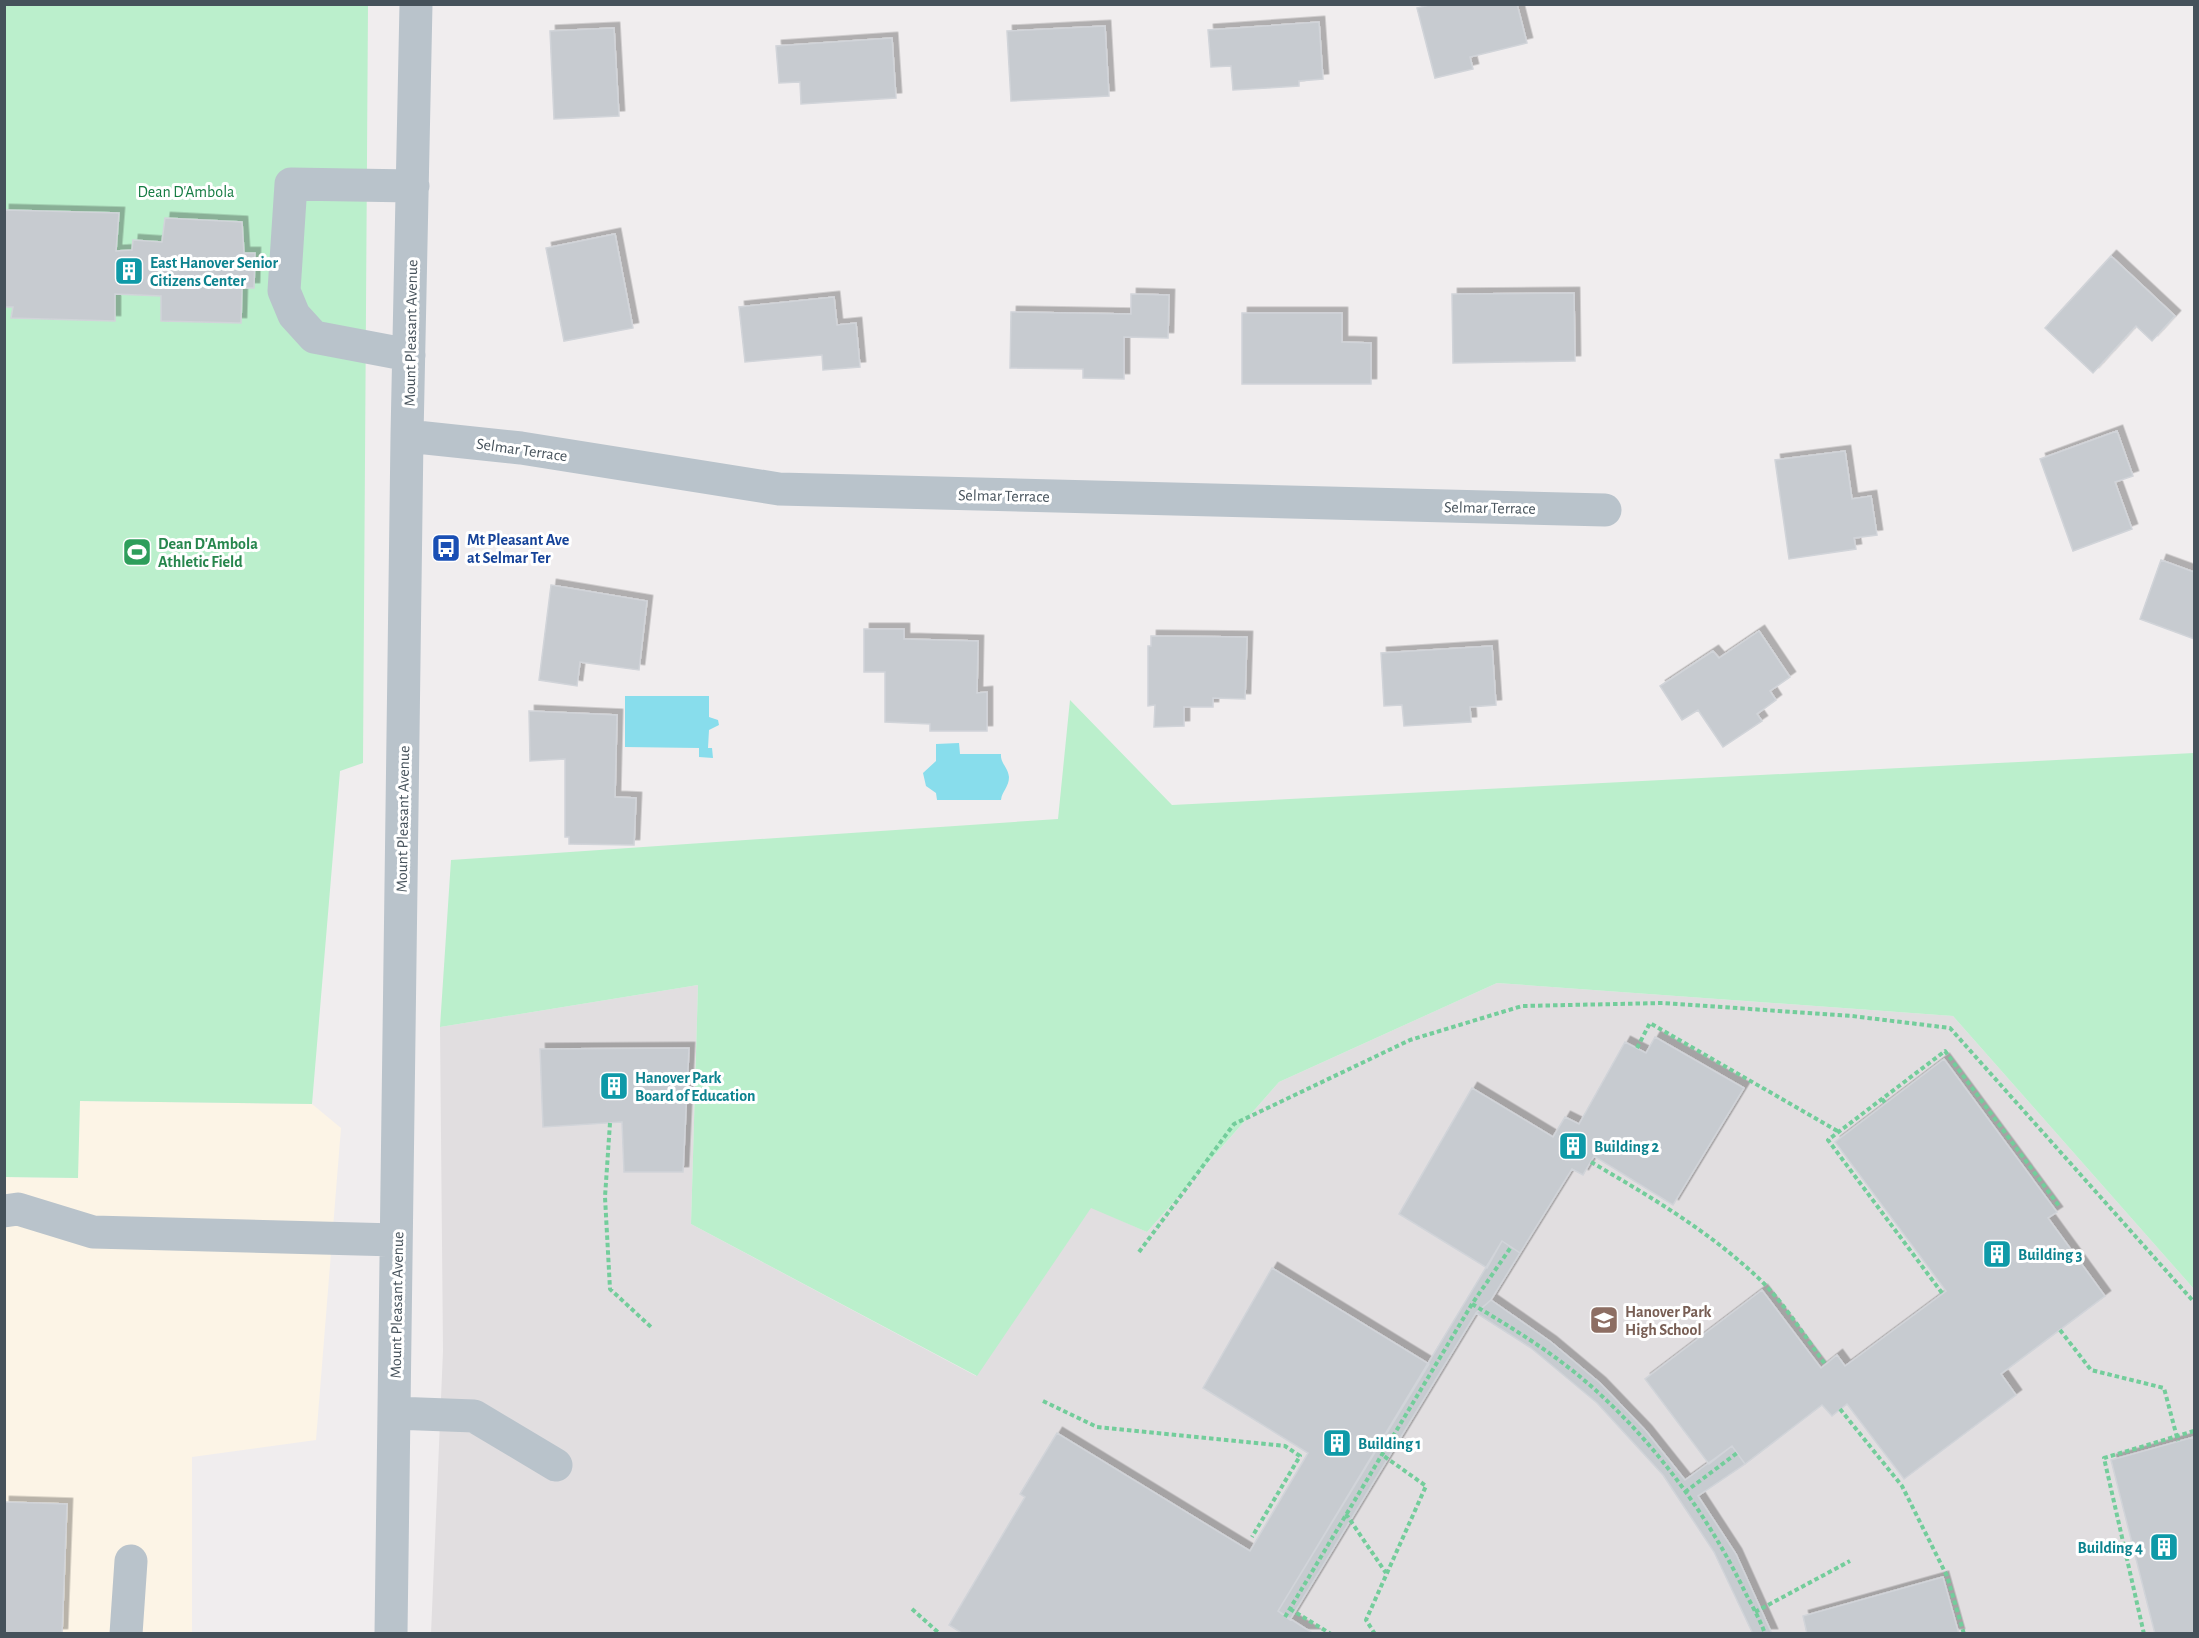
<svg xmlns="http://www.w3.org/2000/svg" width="2199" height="1638" viewBox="0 0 2199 1638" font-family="'Alegreya Sans',sans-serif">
<defs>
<filter id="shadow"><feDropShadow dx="5.5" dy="-5.5" stdDeviation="0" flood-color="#0004"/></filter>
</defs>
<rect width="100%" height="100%" fill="#f0edee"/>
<!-- commercial -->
<path fill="#fcf4e6" d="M79,1101L312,1104L341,1128L316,1440L192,1457V1633L5,1634V1177L77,1178Z"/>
<!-- education -->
<path fill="#e1dee0" d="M1497,983L1953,1016L2194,1289V1633L431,1634L443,1351L440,1027L698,985L691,1224L976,1376L1091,1207L1147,1232L1279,1082Z"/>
<!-- green -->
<path fill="#bbefcc" d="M4,5H368L363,763L340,771L312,1104L80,1101L78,1178L5,1177Z
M1070,700L1172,805L2194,753V1289L1953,1016L1497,983L1279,1082L1147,1232L1091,1208L977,1376L691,1224L698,985L440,1027L451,860L1058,819Z"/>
<!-- water -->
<path fill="#88ddec" d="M625,696H709V717L718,720L719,725L709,730L708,748H712L713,758L699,757V748L625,747Z
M959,743L960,754H1001C1000,763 1008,767 1009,777C1009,787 1002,791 1001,800H937L936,793L926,786L923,773L936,761V744Z"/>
<!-- building -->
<path fill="#c7cbd0" stroke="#d1d4d9" stroke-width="1.5" filter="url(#shadow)" d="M1433,4H1517L1527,43L1470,57L1473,69L1435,78L1417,8Z
M1319,22L1323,79L1299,81V86L1233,90L1231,66L1211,67L1208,30Z
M1105,26L1109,96L1011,101L1007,31Z
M614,28L619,116L554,119L550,31Z
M892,38L896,98L801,104L800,82L779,83L776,46Z
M4,210L119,213L116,251L132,250L133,240L162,242L165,218L242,222L244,253H255L254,288H242L241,323L161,321V296L115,294V321L11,318L13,307H4Z
M615,234L633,328L564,341L546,248Z
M2111,256L2175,316L2152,341L2136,326L2093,373L2045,328Z
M1574,293L1575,361L1453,363L1452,294Z
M1131,294L1169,295L1168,338L1124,337V379L1083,378V369L1010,368L1011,312L1131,314Z
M834,297L837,325L856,323L860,367L823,370L822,355L745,362L739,307Z
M1242,313H1342V342L1371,343V384H1242Z
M2117,431L2133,476L2115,482L2132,529L2073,551L2040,459Z
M1845,451L1852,499L1871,496L1877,535L1854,538L1856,549L1789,559L1775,460Z
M2161,560L2194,572V639L2140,619Z
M551,585L647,601L639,670L580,662L577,686L539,680Z
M864,629H904V639L978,641L977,693L987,692V731H930V724L885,722V672H864Z
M1759,631L1790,677L1770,691L1776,700L1757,714L1762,721L1723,747L1698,710L1682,720L1660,686L1713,651L1719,658Z
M1151,636L1247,637L1245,699L1213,698V707H1184V726L1154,727L1155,705L1148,706V646H1151Z
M1492,646L1496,705L1470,707L1471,722L1404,726L1402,705L1384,706L1381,653Z
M529,711L617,715L615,797L636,798L634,845L569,844V837H565V759L530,761Z
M1655,1037L1744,1088L1673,1205L1594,1156L1583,1175L1572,1169L1520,1253L1502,1241L1487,1268L1399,1214L1472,1088L1553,1137L1565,1117L1579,1124L1625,1042L1646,1053Z
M689,1048L683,1172H624L622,1122L543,1127L540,1049Z
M1944,1059L2057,1212L2048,1218L2105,1296L2001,1374L2016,1395L1904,1479L1847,1404L1832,1416L1822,1405L1745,1464L1732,1446L1709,1464L1645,1379L1762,1290L1821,1368L1837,1355L1845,1366L1946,1291L1835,1142Z
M1502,1241L1520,1253L1491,1300L1476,1313L1290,1620L1278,1611Z
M1272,1268L1429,1364L1278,1611L1314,1634H963L949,1625L1025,1497L1020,1494L1057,1433L1250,1551L1308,1453L1203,1388Z
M1491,1300L1551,1342L1600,1383L1646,1431L1685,1480L1732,1446L1745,1464L1698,1496L1736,1554L1772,1634H1753L1714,1552L1663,1475L1597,1403L1531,1348L1476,1313Z
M2194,1437V1634H2155L2111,1460Z
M4,1502L67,1504L62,1634H4Z
M1943,1577L1959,1634H1807L1803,1616Z"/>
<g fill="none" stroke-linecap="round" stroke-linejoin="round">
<!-- path -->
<path stroke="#73cd9b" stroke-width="4" stroke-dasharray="4.5 3" stroke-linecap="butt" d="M1637,1048L1650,1023L1839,1132
M1882,1099L1886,1104
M610,1123L605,1197L610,1289L651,1327
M1591,1162C1649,1196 1704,1228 1754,1274C1782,1299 1803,1334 1825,1364
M1139,1252L1234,1124L1410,1040L1522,1006L1663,1003L1852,1016L1950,1028L2194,1302
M1942,1293L1828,1140L1945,1051L2059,1206
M1472,1304C1509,1326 1545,1348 1578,1375C1648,1433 1706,1511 1745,1592C1752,1606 1760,1619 1765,1634
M2060,1330L2091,1370L2164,1388L2178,1441
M1043,1401L1097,1427L1285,1446L1300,1456L1252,1537
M1840,1409L1902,1486L1947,1576L1964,1634
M1685,1492L1737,1453
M1346,1514L1386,1573
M912,1609L940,1634
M1290,1609L1331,1634
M1755,1612L1850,1561
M1285,1617L1472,1304L1511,1247
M1375,1634L1366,1620L1426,1486L1381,1454
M2144,1634L2104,1458L2194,1431"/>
<!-- minor -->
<path stroke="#b9c3cb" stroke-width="33" d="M409,355L314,337L294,315L284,291L291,184L413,186
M407,436L521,448L779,489L1605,510
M4,1211L18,1209L93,1232L396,1240
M394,1413L474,1416L556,1465
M126,1634L131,1561
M391,1634L407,436L416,4"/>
</g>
<!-- icons -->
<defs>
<g id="building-square" transform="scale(1.5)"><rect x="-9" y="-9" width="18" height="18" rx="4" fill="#0f9aa8" stroke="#fff"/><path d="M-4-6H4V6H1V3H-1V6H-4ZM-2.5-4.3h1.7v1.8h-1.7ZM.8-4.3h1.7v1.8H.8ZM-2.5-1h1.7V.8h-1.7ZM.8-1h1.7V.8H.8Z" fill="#fff"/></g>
<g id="bus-square" transform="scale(1.5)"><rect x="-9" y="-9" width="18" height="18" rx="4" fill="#1a4fb4" stroke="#fff"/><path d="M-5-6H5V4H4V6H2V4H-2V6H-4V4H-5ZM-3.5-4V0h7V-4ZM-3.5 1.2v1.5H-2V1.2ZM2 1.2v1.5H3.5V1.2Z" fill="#fff"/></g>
<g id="stadium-square" transform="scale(1.5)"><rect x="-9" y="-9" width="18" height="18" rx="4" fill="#2e9e5b" stroke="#fff"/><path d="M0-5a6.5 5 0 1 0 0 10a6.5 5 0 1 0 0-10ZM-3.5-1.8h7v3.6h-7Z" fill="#fff"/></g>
<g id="school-square" transform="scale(1.5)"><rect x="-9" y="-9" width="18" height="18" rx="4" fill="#8d6e63" stroke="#fff"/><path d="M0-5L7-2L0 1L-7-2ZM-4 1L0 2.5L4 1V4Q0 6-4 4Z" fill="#fff"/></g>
</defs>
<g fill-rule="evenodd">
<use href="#building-square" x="129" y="271"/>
<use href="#bus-square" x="446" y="548"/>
<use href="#stadium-square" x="137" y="552"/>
<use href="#building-square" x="614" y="1086"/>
<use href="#building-square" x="1573" y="1146"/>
<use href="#building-square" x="1997" y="1254"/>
<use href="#school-square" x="1604" y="1320"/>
<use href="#building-square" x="1337" y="1443"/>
<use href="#building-square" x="2164" y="1547"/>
</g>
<g text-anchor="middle" stroke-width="6" stroke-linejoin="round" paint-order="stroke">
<!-- park labels -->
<g font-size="16" fill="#167c43" stroke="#fff">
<text x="186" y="197">Dean D'Ambola</text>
</g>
<!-- culture labels -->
<g font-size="16" font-weight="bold" fill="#0d838f" stroke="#fff" text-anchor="start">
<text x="150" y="268">East Hanover Senior<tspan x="150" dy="18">Citizens Center</tspan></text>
<text x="635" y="1083">Hanover Park<tspan x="635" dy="18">Board of Education</tspan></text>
<text x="1594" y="1152">Building 2</text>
<text x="2018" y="1260">Building 3</text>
<text x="1358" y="1449">Building 1</text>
<text x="2143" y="1553" text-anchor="end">Building 4</text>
</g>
<!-- street labels -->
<g font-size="16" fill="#46525b" stroke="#fff">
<text transform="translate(410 333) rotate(-89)" y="6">Mount Pleasant Avenue</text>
<text transform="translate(522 449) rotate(8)" y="6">Selmar Terrace</text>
<text transform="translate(1004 495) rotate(1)" y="6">Selmar Terrace</text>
<text transform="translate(1490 507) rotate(1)" y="6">Selmar Terrace</text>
<text transform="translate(402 819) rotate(-89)" y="6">Mount Pleasant Avenue</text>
<text transform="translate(396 1305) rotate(-89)" y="6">Mount Pleasant Avenue</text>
</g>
<!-- transit labels -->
<g font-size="16" font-weight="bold" fill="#164399" stroke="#fff" text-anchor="start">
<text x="467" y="545">Mt Pleasant Ave<tspan x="467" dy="18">at Selmar Ter</tspan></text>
</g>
<!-- leisure labels -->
<g font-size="16" font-weight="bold" fill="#27864d" stroke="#fff" text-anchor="start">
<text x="158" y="549">Dean D'Ambola<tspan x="158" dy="18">Athletic Field</tspan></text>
</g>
<!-- education labels -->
<g font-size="16" font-weight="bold" fill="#785e54" stroke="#fff" text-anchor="start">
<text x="1625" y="1317">Hanover Park<tspan x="1625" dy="18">High School</tspan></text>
</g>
</g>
<!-- border -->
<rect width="2199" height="1638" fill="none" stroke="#46525b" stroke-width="12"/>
</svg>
